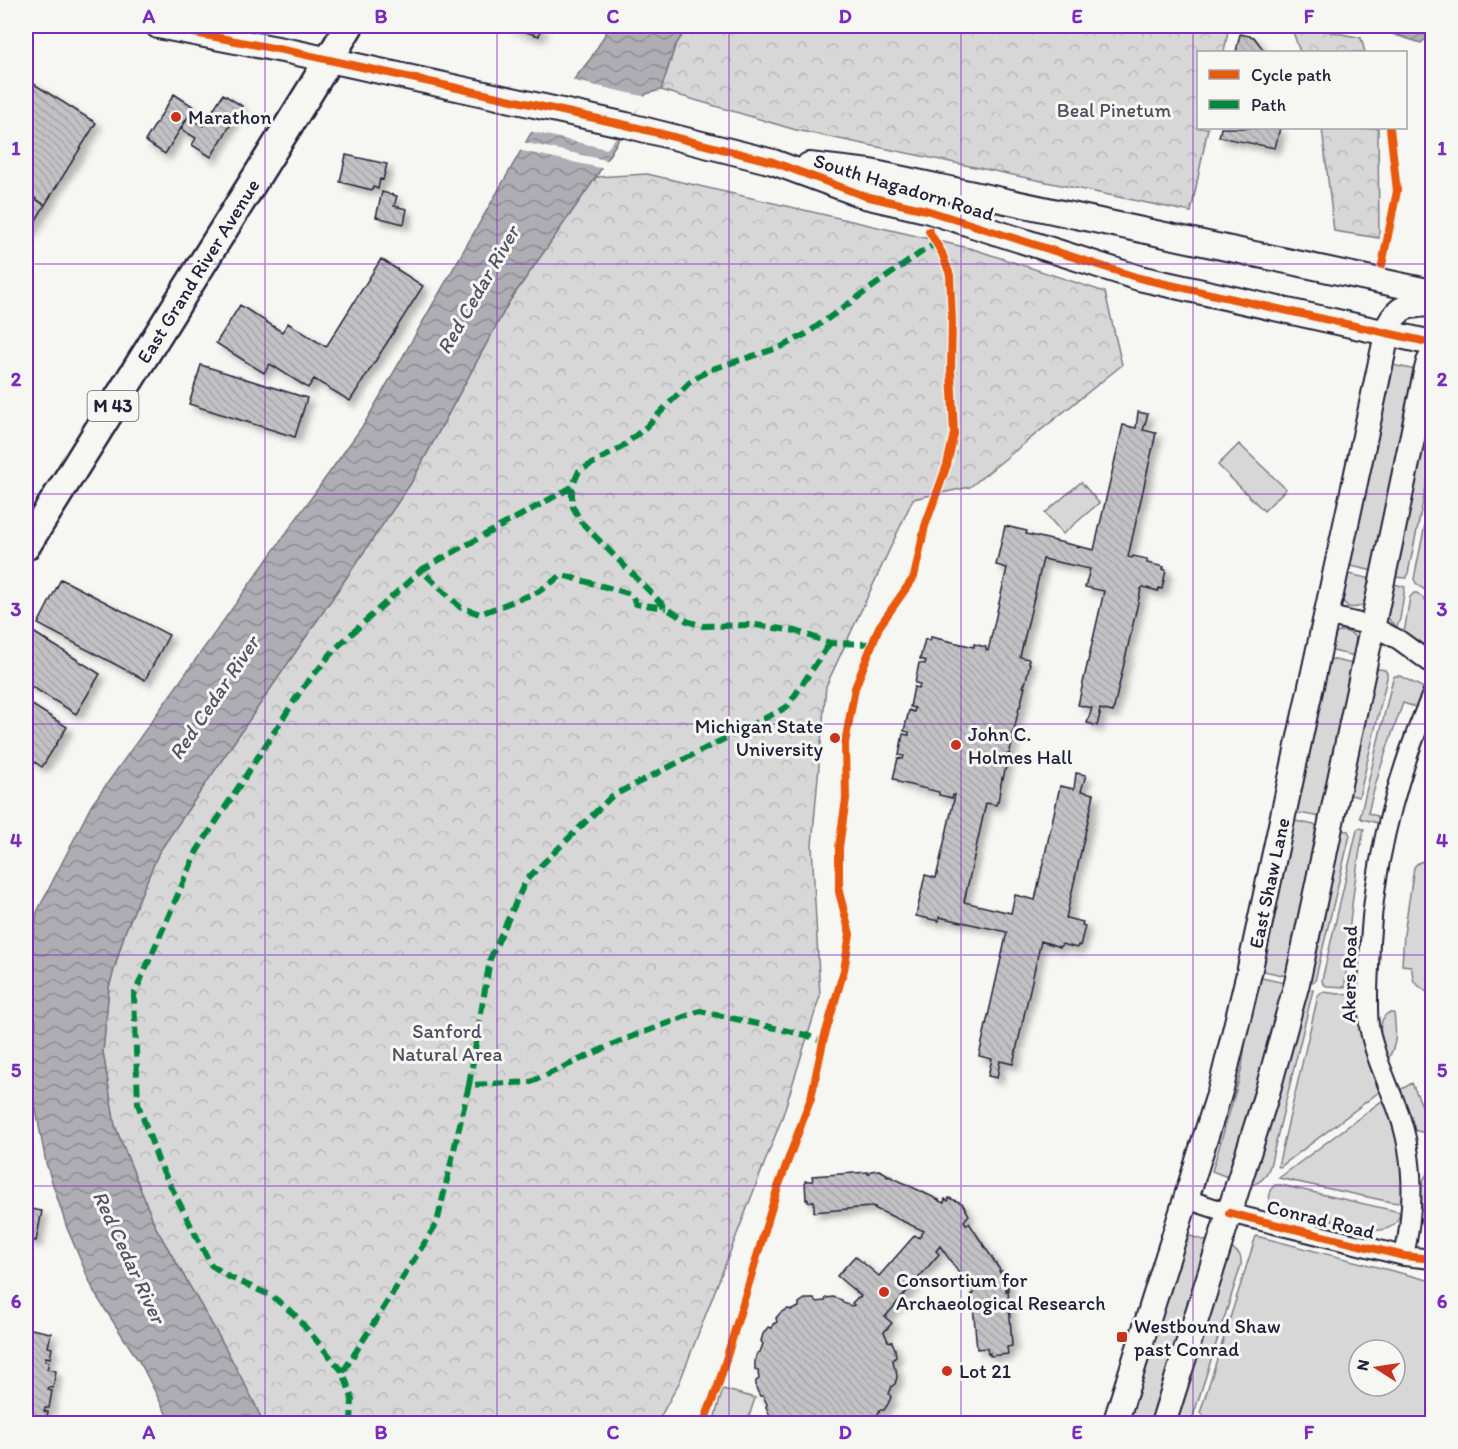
<svg xmlns="http://www.w3.org/2000/svg" width="1458" height="1449" viewBox="0 0 1458 1449" font-family="Itim,sans-serif">
<defs>
<pattern id="forest-crowns" width="20" height="18" patternUnits="userSpaceOnUse" patternTransform="scale(1.5)"><rect width="20" height="18" fill="#d7d7d7"/><path d="M2 6a3 3 0 1 1 6 0M12 15a3 3 0 1 1 6 0" fill="none" stroke="#b8b8b9"/></pattern>
<pattern id="water-waves" width="16" height="10" patternUnits="userSpaceOnUse" patternTransform="scale(1.5)"><rect width="16" height="10" fill="#adadb3"/><path d="M0 5q4-4 8 0t8 0" fill="none" stroke="#8c8c93"/></pattern>
<pattern id="building-back-hatch" width="6" height="6" patternUnits="userSpaceOnUse" patternTransform="scale(1.5)"><rect width="6" height="6" fill="#c2c2c4"/><path d="M-1 5l2 2M0 0l6 6M5-1l2 2" fill="none" stroke="#a6a6a9"/></pattern>
<filter id="shadow"><feDropShadow dx="5.5" dy="5.5" stdDeviation="3" flood-color="#0004"/></filter>
</defs>
<rect width="100%" height="100%" fill="#f6f6f2"/>
<filter id="ink" filterUnits="userSpaceOnUse"><feTurbulence type="fractalNoise" baseFrequency=".0167" numOctaves="2"/><feDisplacementMap in="SourceGraphic" scale="12" xChannelSelector="R" yChannelSelector="G"/><feConvolveMatrix kernelMatrix="1 2 1 2 8 2 1 2 1" color-interpolation-filters="sRGB"/></filter>
<g filter="url(#ink)">
<!-- green -->
<path fill="#d7d7d7" stroke="#7c7c89" stroke-width="1.5" fill-rule="evenodd" d="M1388,364L1416,370L1373,571L1347,565Z
M1432,391V458L1407,578L1392,577Z
M1239,444L1286,489L1264,511L1218,465Z
M1081,482L1099,503L1063,534L1045,513Z
M1432,490V537L1428,544L1427,550L1429,555L1432,558V596L1416,583L1414,579Z
M1345,573L1371,579C1368,594 1368,611 1348,607L1341,599Z
M1391,583L1405,587L1400,619L1397,627L1390,621L1387,615Z
M1414,593H1417L1432,605V650L1404,633L1410,597Z
M1341,631C1358,632 1358,641 1355,656L1328,650L1332,636Z
M1326,658L1353,664L1320,817L1293,812Z
M1373,668L1385,670L1387,673V678L1359,797L1346,794Z
M1395,676H1400L1426,689L1419,705L1415,707L1403,703C1390,739 1377,775 1368,813L1377,816L1379,820L1378,823L1362,819L1360,817L1393,678Z
M1291,820L1319,826L1287,976L1259,970Z
M1359,828L1364,829C1353,882 1348,934 1345,987L1327,986L1323,984L1322,980L1357,830Z
M1341,830L1348,831L1350,835L1315,981L1312,982L1306,981Z
M1423,861L1432,863V907L1428,930L1432,956V996L1414,982L1411,966L1402,965L1404,934L1414,867L1418,863Z
M1257,977L1285,983L1267,1054L1230,1178L1212,1171L1239,1080L1242,1066L1249,1014Z
M1304,988L1313,990L1270,1166C1266,1176 1262,1183 1250,1185Z
M1323,992L1338,994L1360,993C1360,1010 1360,1026 1363,1042C1366,1059 1373,1076 1379,1092L1280,1167L1278,1166L1318,996Z
M1388,1013H1394C1396,1031 1398,1045 1387,1060C1383,1046 1374,1023 1388,1013Z
M1412,1083L1423,1108L1430,1131L1421,1132L1414,1130L1408,1109L1400,1090Z
M1383,1100C1394,1126 1409,1175 1400,1203L1391,1202L1279,1178Z
M1432,1167V1211L1422,1208C1421,1188 1419,1183 1432,1167Z
M1275,1185H1281L1400,1212C1398,1227 1385,1231 1371,1230L1271,1205L1268,1204L1271,1189Z
M1190,1236L1210,1242L1153,1423L1124,1424L1176,1260Z
M1256,1236L1432,1281V1423L1218,1424L1200,1413ZM1359,1350H1395V1386H1359Z
M1230,1248C1239,1252 1242,1255 1241,1265L1191,1423L1174,1424Z
M723,1389L755,1398L747,1423H713Z"/>
<!-- forest -->
<path fill="url(#forest-crowns)" stroke="#7c7c89" stroke-width="1.5" d="M688,26H1229L1224,52H1198V128H1208L1191,212L796,130L661,90L675,46Z
M1291,26H1304L1361,38L1365,52H1300Z
M1322,128H1378L1379,238L1334,231Z
M647,174L973,249L1105,292L1122,365L970,487L913,499L826,686L812,845L820,996L782,1118L680,1381L657,1423L263,1424L254,1402L224,1345L156,1228L115,1126L103,1052L109,987L125,932L159,852L411,483L509,302L596,177Z"/>
<!-- water -->
<path fill="url(#water-waves)" stroke="#757583" stroke-width="1.5" d="M610,26H688L675,46L661,90L646,94L596,177L509,302L411,483L159,852L125,932L109,987L103,1052L115,1126L156,1228L224,1345L254,1402L263,1423H171L142,1366L95,1294L67,1228L46,1163L29,1073L36,1022L27,990L30,958L37,912L91,806L364,424L530,135L591,58Z
M1366,26H1432V34L1421,43Z"/>
<!-- pier -->
<path fill="#f6f6f2" d="M570,80L647,97L607,149L529,131Z
M522,142L610,161L605,169L518,150Z"/>
<!-- building -->
<path fill="url(#building-back-hatch)" stroke="#22223b" stroke-width="1.5" filter="url(#shadow)" d="M506,26H542L539,36Z
M1240,34L1254,37L1265,52H1236Z
M26,79L96,123L45,205L26,193Z
M174,94L194,107L165,154L145,141Z
M223,94L242,106L211,157L192,145L196,138L181,129L188,117L203,126Z
M1221,128H1280L1275,148L1219,137Z
M346,155L387,164L383,180L380,179L378,189L373,187L372,190L340,182Z
M382,192L397,196L394,206L407,209L404,224L376,217Z
M26,193L45,205L26,237Z
M381,259L423,286L350,401L314,379L308,388L270,364L264,373L216,343L240,305L282,332L288,323L326,347Z
M201,365L307,398L295,437L189,404Z
M1138,412L1148,414L1143,430L1156,433L1128,557L1132,558L1133,556L1147,559V563L1164,567L1163,569L1166,570L1162,589L1159,588L1158,591L1143,587L1141,589L1113,712L1100,709L1099,714H1100L1097,726L1087,723L1092,708L1078,705L1104,591L1085,587L1090,569L1043,559L1020,657L1029,659V663H1030L1025,684H1024L1023,687H1025L1020,707H1019L1014,731H1013L1012,734L1014,735L1009,755L1008,754L1007,758H1008L1003,779L1002,778L998,802H997L996,805L986,803L964,902L1011,913L1015,895L1035,900L1060,786L1074,789L1076,773L1086,775L1081,791L1094,794L1066,918L1083,922L1082,925L1085,926L1080,946L1078,945L1077,948L1062,944L1060,947L1041,941L1013,1064L1000,1061L997,1078L988,1076L992,1059L979,1056L1007,932L939,917V921L916,916L925,875L936,878L955,795H953L952,798L939,795V792L898,782V780L893,779L898,758L903,759L904,756L899,755L903,734L909,735V732L904,731L909,710L914,712L915,708L910,707L914,687L919,688L920,684L915,683L919,663L925,664L926,661L920,659L925,639L930,641L931,637L974,647V644L986,647V650L988,651L1007,568L996,565L1005,526L1027,531L1026,534L1094,550L1123,425L1136,428Z
M61,579L169,635L145,680L38,624Z
M30,630L100,674L76,714L26,683V637Z
M26,701L67,727L42,767L26,756Z
M1432,907V956L1428,930Z
M879,1170L887,1174L886,1176L888,1177L889,1176L939,1200V1201L944,1203L945,1199L948,1201L949,1198L962,1203L969,1215L964,1221L967,1225L969,1223L1000,1270L999,1271L1000,1273L1002,1271L1008,1279V1288H1006V1291L1008,1290L1012,1346L1007,1347L1008,1354L990,1356V1353L988,1354L987,1348L977,1349L972,1294H974L972,1289L971,1290L940,1246L936,1251L939,1254L885,1317L892,1323L884,1332L888,1341L892,1342L895,1349L896,1357L893,1360L894,1367L896,1369L897,1377L895,1384L892,1386L889,1394L891,1397L888,1404L884,1410H880L872,1424H785L779,1418L775,1419L769,1414L766,1407L767,1404L763,1396H760L756,1388V1381L759,1379L758,1371L755,1369V1360L757,1353L760,1352L763,1344L761,1341L763,1334L768,1327L772,1328L773,1324L777,1322L776,1318L781,1312L788,1309L792,1310L799,1307V1303L805,1299H814L816,1302L825,1301L826,1298L833,1297L842,1300L843,1303L852,1306L854,1305L852,1303L858,1297L860,1298L861,1296L837,1276L855,1256L879,1276L915,1235L919,1238L924,1231L874,1208L875,1207L870,1206V1207L814,1212V1201L808,1202V1199L806,1200L805,1181H813L812,1176L868,1172V1174L870,1173L871,1171Z
M26,1208L42,1211L36,1241L26,1239Z
M31,1329L51,1333L48,1347L52,1348L50,1358L46,1357L45,1361L49,1362L47,1369L56,1371L53,1388L49,1387L48,1390L52,1391L49,1408H45L44,1411L48,1412L45,1424H26V1334H29Z"/>
<g fill="none" stroke-linecap="round" stroke-linejoin="round">
<!-- street casing -->
<g stroke="#22223b" stroke-width="22">
<path id="street" d="M1326,615L1372,626L1399,640L1432,664
M1186,1199L1229,1213L1404,1256L1432,1259
M1404,1256C1415,1206 1415,1156 1397,1108C1387,1081 1374,1055 1369,1026C1367,1007 1368,986 1369,967C1371,872 1394,781 1432,694"/>
</g>
<!-- secondary casing -->
<g stroke="#22223b" stroke-width="28">
<path id="secondary" d="M158,26L293,52L626,125L773,162L865,196L926,210L1139,278L1432,343
M809,165L870,172L1432,292
M1115,1424L1221,1088L1249,973L1389,325C1399,304 1412,305 1432,304
M1163,1424L1267,1093L1297,983L1426,373L1429,362L1432,357"/>
</g>
<!-- primary casing -->
<g stroke="#22223b" stroke-width="32">
<path id="primary" d="M26,546L310,91L349,26"/>
</g>
<!-- street -->
<use href="#street" stroke="#f6f6f2" stroke-width="18"/>
<!-- secondary -->
<use href="#secondary" stroke="#f6f6f2" stroke-width="24"/>
<!-- primary -->
<use href="#primary" stroke="#f6f6f2" stroke-width="27"/>
<!-- quiet -->
<path stroke="#00873e" stroke-width="6" stroke-dasharray="12 6" stroke-linecap="butt" d="M572,487L421,570L460,607L480,614L538,592L562,575L631,594L636,604L666,608
M873,644L830,643L796,631L755,625L703,626L687,621L666,608L581,522L572,505V487L579,471L622,447L646,427L690,382L709,370L781,347L806,334L923,251L937,243
M469,1085L490,959L526,880L612,796L787,707L830,643
M343,1372L437,1223L469,1085L531,1082L618,1042L700,1011L806,1035L823,1042
M351,1424L352,1398L343,1372L295,1315L272,1296L229,1277L211,1265L159,1163L138,1104L134,995L197,851L302,689L335,649L421,570"/>
<!-- cycleway casing -->
<g stroke="#f6f6f2" stroke-width="11">
<path id="cycleway" d="M158,26L293,52L626,125L773,162L865,196L926,210L1139,278L1432,343
M1382,265L1397,191L1390,128
M1229,1213L1404,1256L1432,1259
M703,1424L718,1386L777,1190L811,1098L823,1042L844,970L850,934L839,892V847L846,799L845,743L855,688L879,627L914,577L925,526L947,465L954,434L951,370L952,321L950,275L942,253L929,231"/>
</g>
<!-- cycleway -->
<use href="#cycleway" stroke="#e8590c" stroke-width="8"/>
</g>
</g>
<!-- grid -->
<path fill="none" stroke="#7b2cbf" stroke-width="1.5" stroke-opacity="0.55" d="M265,26V1424M497,26V1424M729,26V1424M961,26V1424M1193,26V1424M26,264H1432M26,494H1432M26,724H1432M26,955H1432M26,1186H1432"/>
<!-- markers -->
<g fill="#c8321e" stroke="#f6f6f2" stroke-width="2">
<circle cx="176" cy="117" r="6"/>
<circle cx="835" cy="738" r="6"/>
<circle cx="956" cy="745" r="6"/>
<circle cx="884" cy="1292" r="6"/>
<rect x="1116" y="1331" width="12" height="12" rx="3"/>
<circle cx="947" cy="1371" r="6"/>
</g>
<g text-anchor="middle" stroke-width="6" stroke-linejoin="round" paint-order="stroke">
<!-- shield labels -->
<rect fill="#f6f6f2" stroke="#626272" stroke-width="1.5" x="87.5" y="391" width="51" height="30" rx="4.5"/>
<g font-size="18" font-weight="bold" fill="#22223b">
<text x="113" y="412">M 43</text>
</g>
<!-- park labels -->
<g font-size="20" fill="#4f4f62" stroke="#f6f6f2">
<text x="1114" y="117">Beal Pinetum</text>
<text x="447" y="1038">Sanford<tspan x="447" dy="23">Natural Area</tspan></text>
</g>
<!-- poi labels -->
<g font-size="20" fill="#22223b" stroke="#f6f6f2" text-anchor="start">
<text x="188" y="124">Marathon</text>
<text x="823" y="733" text-anchor="end">Michigan State<tspan x="823" dy="23">University</tspan></text>
<text x="968" y="741">John C.<tspan x="968" dy="23">Holmes Hall</tspan></text>
<text x="896" y="1287">Consortium for<tspan x="896" dy="23">Archaeological Research</tspan></text>
<text x="1134" y="1333">Westbound Shaw<tspan x="1134" dy="23">past Conrad</tspan></text>
<text x="959" y="1378">Lot 21</text>
</g>
<!-- street labels -->
<g font-size="20" fill="#22223b" stroke="#f6f6f2">
<text transform="translate(904 187) rotate(17)" y="7">South Hagadorn Road</text>
<text transform="translate(198 271) rotate(-58)" y="7">East Grand River Avenue</text>
<text transform="translate(1269 883) rotate(-78)" y="7">East Shaw Lane</text>
<text transform="translate(1349 974) rotate(-89)" y="7">Akers Road</text>
<text transform="translate(1321 1219) rotate(14)" y="7">Conrad Road</text>
</g>
<!-- water labels -->
<g font-size="21" font-style="italic" fill="#535365" stroke="#f6f6f2">
<text transform="translate(478 290) rotate(-60)" y="7">Red Cedar River</text>
<text transform="translate(214 698) rotate(-56)" y="7">Red Cedar River</text>
<text transform="translate(129 1257) rotate(65)" y="7">Red Cedar River</text>
</g>
</g>
<!-- margin -->
<rect width="1458" height="1449" fill="none" stroke="#f6f6f2" stroke-width="66"/>
<!-- legend -->
<rect x="1197" y="51" width="210" height="78" fill="#f6f6f2" stroke="#a1a1a9" stroke-width="1.5"/>
<rect x="1209" y="70" width="30" height="9" fill="#e8590c" stroke="#a1a1a9" stroke-width="1.5"/>
<text x="1251" y="81" font-size="18" fill="#22223b">Cycle path</text>
<rect x="1209" y="100" width="30" height="9" fill="#00873e" stroke="#a1a1a9" stroke-width="1.5"/>
<text x="1251" y="111" font-size="18" fill="#22223b">Path</text>
<!-- north arrow -->
<g transform="translate(1377 1368) rotate(282)"><circle r="28" fill="#f6f6f2" stroke="#a1a1a9" stroke-width="1.5"/>
<path d="M0-4.5L10 22L0 15L-10 22Z" fill="#c8321e"/>
<text y="-9" font-size="16" font-weight="bold" text-anchor="middle" fill="#22223b">N</text>
</g>
<rect x="33" y="33" width="1392" height="1383" fill="none" stroke="#7b2cbf" stroke-width="2"/>
<g font-size="20" text-anchor="middle" font-weight="bold" fill="#7b2cbf">
<text x="149" y="23">A</text>
<text x="381" y="23">B</text>
<text x="613" y="23">C</text>
<text x="845" y="23">D</text>
<text x="1077" y="23">E</text>
<text x="1309" y="23">F</text>
<text x="16" y="155">1</text>
<text x="1442" y="155">1</text>
<text x="16" y="386">2</text>
<text x="1442" y="386">2</text>
<text x="16" y="616">3</text>
<text x="1442" y="616">3</text>
<text x="16" y="847">4</text>
<text x="1442" y="847">4</text>
<text x="16" y="1077">5</text>
<text x="1442" y="1077">5</text>
<text x="16" y="1308">6</text>
<text x="1442" y="1308">6</text>
<text x="149" y="1439">A</text>
<text x="381" y="1439">B</text>
<text x="613" y="1439">C</text>
<text x="845" y="1439">D</text>
<text x="1077" y="1439">E</text>
<text x="1309" y="1439">F</text>
</g>
</svg>
